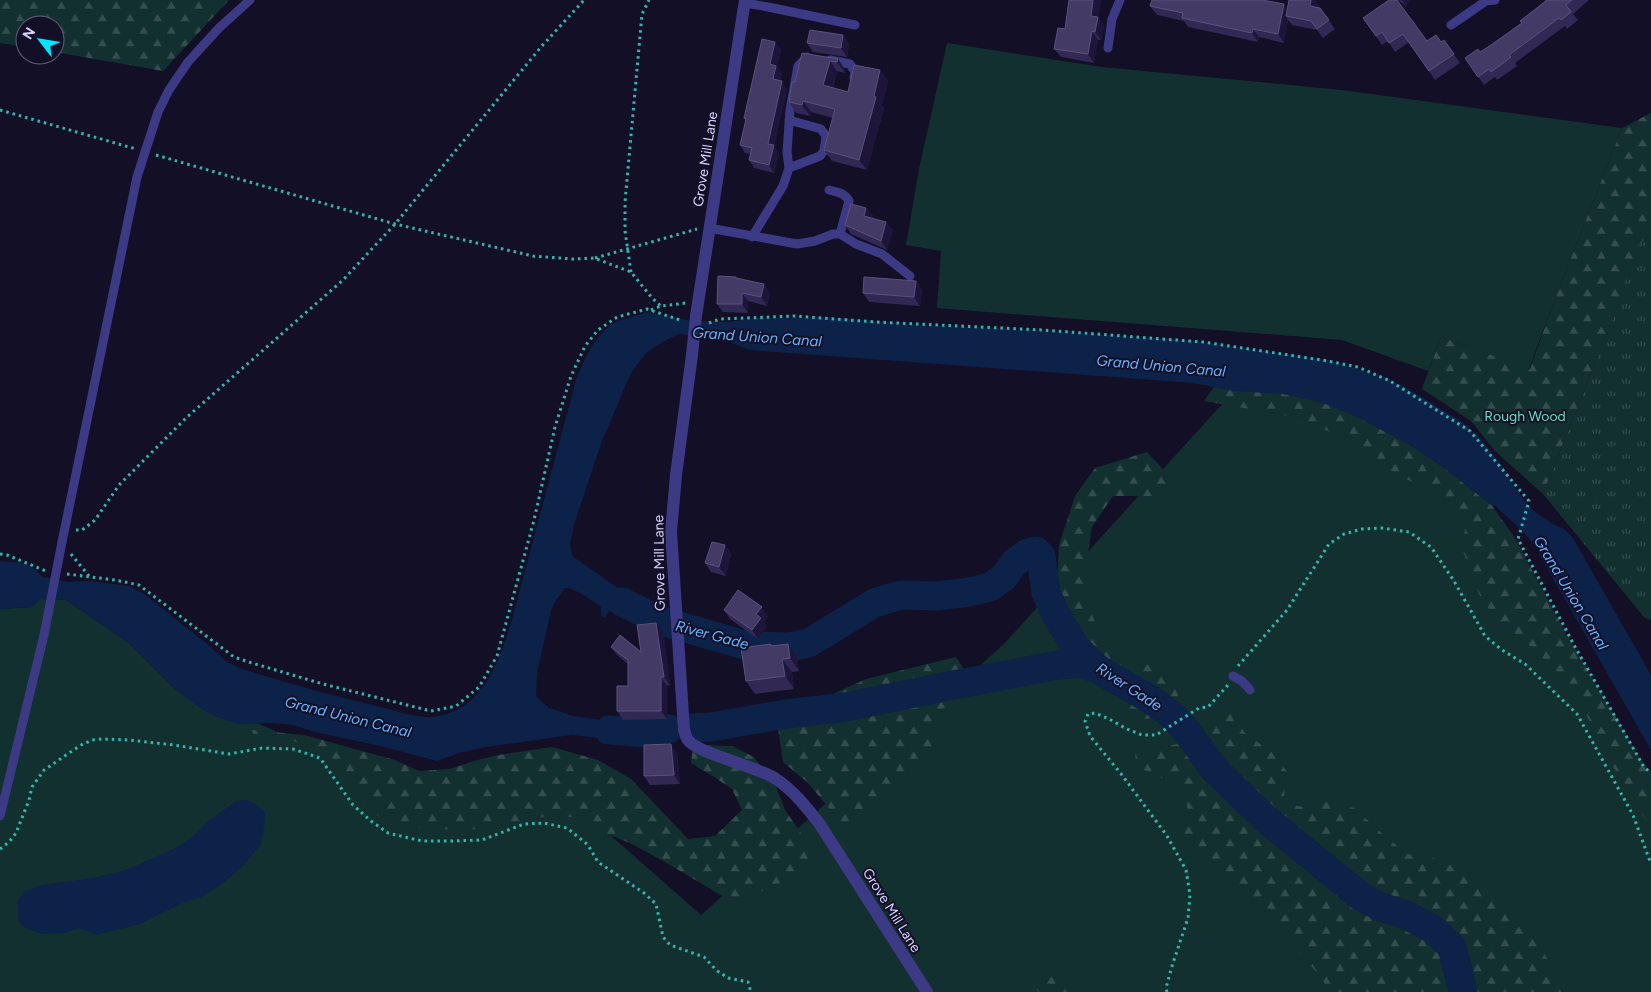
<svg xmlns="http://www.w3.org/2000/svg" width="1651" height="992" viewBox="0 0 1651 992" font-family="Figtree,sans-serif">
<defs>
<pattern id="forest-firs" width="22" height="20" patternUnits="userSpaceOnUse" patternTransform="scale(1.25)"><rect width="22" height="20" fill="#12302f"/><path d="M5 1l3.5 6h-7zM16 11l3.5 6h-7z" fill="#344d4e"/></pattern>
<pattern id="park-tufts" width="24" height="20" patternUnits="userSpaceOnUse" patternTransform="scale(1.25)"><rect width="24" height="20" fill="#12302f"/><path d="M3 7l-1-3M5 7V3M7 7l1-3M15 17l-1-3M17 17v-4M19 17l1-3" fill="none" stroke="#344d4e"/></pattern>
</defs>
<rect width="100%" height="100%" fill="#130f26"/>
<!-- green -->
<path fill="#12302f" d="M947,43L1102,67L1342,90L1622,128L1553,304L1529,369L1441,337L1428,371L1342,340L937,308L941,251L906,245L919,169Z
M1234,391L1468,487L1491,505L1651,790V992H0V609L32,607L40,599L66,600L129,643L176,690L239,724L257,723L467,815L583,811L701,915L1004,644Z"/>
<!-- forest -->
<path fill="url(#forest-firs)" d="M0,0H229L163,71L55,52V25H25V47L0,43Z
M1651,113V244L1641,241L1607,333L1543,494L1495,451L1471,421L1422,389L1441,337L1530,369L1553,304L1622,128Z
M1219,380L1323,397L1404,438L1483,493L1515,538L1563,628L1641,760L1651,772V827L1640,811L1625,784L1611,764L1586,714L1570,687L1553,668L1529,645L1494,617L1479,594L1463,551L1464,535L1467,520L1434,493L1396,474L1351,442L1300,418L1204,401Z
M1147,452L1169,476V496H1113L1092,527L1086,565V599L1099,632L1119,656L1157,667L1177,692L1180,702L1162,717L1143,719L1097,686L1091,645L1057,586L1059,545L1075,496L1095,468Z
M956,657L965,671V697L938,711L930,728L934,751L920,767L892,783L877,801L866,819L847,830L808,783L783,762L778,728L811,723L824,698L866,679Z
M1230,709L1245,733L1277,756L1287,772L1283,803L1303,807L1323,799L1354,808L1384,835L1407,854L1443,860L1505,901L1525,931L1542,949L1552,968L1561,992H1330L1319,975L1292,944L1266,907L1229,885L1200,859L1182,834L1188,811L1183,788L1136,766L1135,751L1178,744L1205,730Z
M252,730L304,735L395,760L419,771L450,769L474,761L498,755L552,747L598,760L631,779L688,839L715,836L742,810L732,789L714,777L691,763L693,745L732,746L754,757L775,784L785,810L808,843L814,868L734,903L670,865L634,845L591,827L574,817H542L497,827L463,830L421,828L377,815L354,792L346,772L286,736L254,740Z
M1050,970L1063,982L1069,992H1039L1031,984Z"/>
<!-- park -->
<path fill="url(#park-tufts)" d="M1641,240L1651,244V620L1644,617L1543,494L1607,333Z"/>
<!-- water -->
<path fill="#0c2248" d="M647,312L692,321L728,322L755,318L827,317L922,325L1047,331L1187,340L1328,360L1382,376L1405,387L1461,421L1478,436L1499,462L1525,502L1535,512L1553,524L1564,529L1573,538L1651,675V750L1539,554L1534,534L1528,521L1519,511L1491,505L1444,468L1408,444L1359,418L1323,403L1283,394L1234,391L1193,383L749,350L722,339L679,334L664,341L647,352L631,373L602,441L574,525L570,543L572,556L628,595L657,611L658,620L655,628L616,611L608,612L605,618L601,615V607L584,595L569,588H565L555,602L551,611L537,673L536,696L549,708L573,716L644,726L646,733L644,739L599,738L571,735L486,747L459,753L437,761L380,746L315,732L294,725L272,723L239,724L219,718L200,708L176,690L129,643L66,600L40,599L32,607L0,609V561L27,563L43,577L68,582L90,581L129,586L144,594L206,643L227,662L242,669C288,683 334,696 381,707C396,711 414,717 430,717C439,717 454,712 462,707C491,689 501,653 511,623L576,380C585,359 593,336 614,323C624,318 637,316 647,312Z
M246,800L256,804L265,812V821L261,844L244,865L222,884L201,897L185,902L140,924L97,935L79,928L64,933L41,934L24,927L18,921V901L24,891L42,885L93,878L126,870L176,848L193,836L207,822L236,801Z"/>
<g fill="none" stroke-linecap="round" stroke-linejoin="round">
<!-- canal -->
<path stroke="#0c2248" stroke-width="18" d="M1497,495L1531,527L1545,544"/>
<!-- river -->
<path stroke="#0c2248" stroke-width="29" d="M622,602L658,620L748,646L789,647L809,643L874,603L901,595L936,596L970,592L990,587L1004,577L1015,562L1026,554L1036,551L1041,556L1046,593L1056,615L1077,649L1098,669L1153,701L1173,716L1192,738L1214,769L1266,819L1360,896L1381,907L1406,915L1433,929L1452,947L1463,992
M691,728L711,727L786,714L846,707L953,685L1059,665L1080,663L1098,669
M609,730L646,733L669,729"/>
<!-- path -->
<path stroke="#2fb8b0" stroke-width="3" stroke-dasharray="2.5 4" stroke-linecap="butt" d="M0,110L136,149
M156,155L395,224L533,256L573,259L594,258L631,272L652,298L661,306
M595,258L697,229
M631,272L625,231V202L642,14L649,0
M651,310L661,306L686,303
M709,323L720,319L795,316L876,322L1043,330L1203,342L1328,361L1358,367L1390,381L1470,431L1529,501L1518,539L1574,645L1644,767L1651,773
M76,530H82L95,520L119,485L187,417L343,280L395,224L541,47L584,0
M0,554L7,555L46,571
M71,554L89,576
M67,574L115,580L139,585L234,657L252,663L323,684L431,711L456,706L479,687L497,656L534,520L555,427L571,376L585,346L598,330L617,317L647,309L683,321
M1238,666L1287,610L1329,544L1344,534L1362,529L1382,528L1409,532L1431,547L1454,581L1485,636L1502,650L1525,664L1577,714L1633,815L1651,864
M0,849L9,842L16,833L29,800L32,787L44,770L81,745L92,740L102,739L129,740L174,745L229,754L262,748L293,749L320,758L353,805L371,821L388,833L422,841H450L482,840L524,824L544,823L567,828L588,845L598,862L644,893L656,904L663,937L670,945L704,957L716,970L728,978L748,982L751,992
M1167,992L1166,988L1172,966L1188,918L1190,895L1186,870L1167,836L1122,775L1090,736L1085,721L1088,714L1095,713L1109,719L1127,729L1142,735H1156L1199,708L1208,707L1228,685"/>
<!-- lane -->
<path stroke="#3d3a85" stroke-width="9" d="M745,3L768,7L855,25
M1451,25L1486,1L1495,0
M1108,48L1112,19L1120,0
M830,60L850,64L855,72L854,78
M789,120L821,129L826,136L824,151L820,156L789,168
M829,190C837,192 845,193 849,201L840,234
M709,228L797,244L815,241L833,234H840L856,244L882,254L910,276
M752,237L783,186L789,168L787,152L790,110L798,66L807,57
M62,542L137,177L158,112L169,90L188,62L219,28L250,0
M1233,676L1242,681L1250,690
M0,816L44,635"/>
<!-- street -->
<path stroke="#3d3a85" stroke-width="12" d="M696,316L745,0
M692,355L676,475L671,532L684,730C685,732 686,738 688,740C698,754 757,766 776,779C793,790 806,807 819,823L927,992"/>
<!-- lane-bridge -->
<path stroke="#3d3a85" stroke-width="9" d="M44,635L62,542"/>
<!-- street-bridge -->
<path stroke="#3d3a85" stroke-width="12" d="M692,355L696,316"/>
</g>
<!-- wall -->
<path fill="#312854" d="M1069,0H1101L1098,17L1104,26L1101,40H1098L1094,63L1061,57L1054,49L1065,29Z
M1289,0H1315L1318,5V8L1329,20L1335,29L1323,38L1317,30L1292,25L1288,20L1284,43L1259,37L1258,42L1188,27L1184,21L1157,15L1150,6L1287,9Z
M1398,0H1411L1406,6Z
M1545,0H1589L1573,14L1578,20L1567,29L1565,26L1515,63L1517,66L1497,80L1495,77L1484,85L1465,58L1480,52L1491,45L1522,23L1546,1Z
M1363,18L1427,41L1441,42L1444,40L1460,63L1435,80L1409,42L1395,52L1388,41L1382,45Z
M843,35L849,44L847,57L813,52L807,43Z
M775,42L781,50L777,66L782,74L780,81L787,89L774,146L779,153L774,173L754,168L749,160L750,154L745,153L740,145L746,120L744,118Z
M802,53L838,59L845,70V73L837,71L833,88L848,92L880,70L888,81L882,105L884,108L867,170L832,161L824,150L833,118L811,112L810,116L796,113L789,102L795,82Z
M866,208L873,216L872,218L893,230L887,250L851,234L845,225Z
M738,279L770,293L767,306L748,301V313L723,312L717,304Z
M916,281L922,290L920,306L869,302L863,293Z
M725,545L731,554L726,576L711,572L705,563Z
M724,610L768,616L764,622L767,626L758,639L730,619Z
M663,631L670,685L667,686V719L623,720L617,711L628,686V664L617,655L611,647L641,652Z
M771,644L772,646L797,657L799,671L792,672L794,689L755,694L746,681Z
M677,753L680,784L650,785L644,776Z"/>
<!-- shaded-wall -->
<path fill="#1d163a" d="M1093,0H1101L1098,17L1104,26L1101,40L1095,32L1091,16Z
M1311,0H1315L1318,5L1316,15L1310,6Z
M1402,0H1411L1406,6Z
M1284,4L1290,13L1286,16L1288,20L1284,43L1278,34Z
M1253,29L1259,37L1258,42L1252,33Z
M1092,31L1098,40L1094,63L1088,54Z
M843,35L849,44L847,57L841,48Z
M775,42L781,50L777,66L782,74L779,87L773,79L770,64Z
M838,59L845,70V73L837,62Z
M830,61L837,71L830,96L823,85Z
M880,70L888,81L882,105L884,108L867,170L859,160Z
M782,81L787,89L774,146L779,153L774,173L769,165L768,144Z
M803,101L811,112L810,116L802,105Z
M866,208L873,216L871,225L864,216Z
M886,222L893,230L887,250L881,241Z
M916,281L922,290L920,306L914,297Z
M764,284L770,293L767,306L761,297Z
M742,293L748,301V313L742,304Z
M725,545L731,554L726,576L719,567Z
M762,607L768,616L764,622L767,626L758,639L752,630L756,614Z
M656,623L663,631L670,685L664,677Z
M788,644L797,657L799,671L790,658Z
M782,659L792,672L794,689L785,676Z
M661,677L667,686V719L661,711Z
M671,744L677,753L680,784L674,775Z"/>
<!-- building -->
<path fill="#433a66" stroke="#5a527e" d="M1069,0H1093L1091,16L1098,17L1095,32L1092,31L1088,54L1054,49L1058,28L1065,29Z
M1152,0H1262L1284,4L1278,34L1253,29L1252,33L1182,18L1183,13L1150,6Z
M1289,0H1311L1310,6L1320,8L1329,20L1317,29L1311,21L1286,16Z
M1389,0H1397L1427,41L1436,35L1441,42L1444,40L1454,54L1429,71L1403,34L1389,43L1382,32L1376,36L1363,18Z
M1546,0H1572L1566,5L1571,12L1561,20L1559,18L1509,55L1511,57L1491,72L1489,69L1478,77L1465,58L1478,49L1480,52L1491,45L1522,23L1520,21L1546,1Z
M810,30L843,35L841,48L807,43Z
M762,39L775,42L770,64L776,66L773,79L782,81L768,144L774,145L769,165L749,160L752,148L740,145L746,119L744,118Z
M802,53L838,59L837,62L830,61L823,85L848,92L854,65L880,70L874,96L876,97L859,160L824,150L835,109L803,101L802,105L789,102L792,82H795Z
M851,204L866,208L864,216L886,222L881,241L845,225Z
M718,276L736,277V278L764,284L761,297L742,293V304H717Z
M864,277L916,281L914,297L863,293Z
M712,542L725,545L719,567L705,563Z
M738,590L762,607L756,614L761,618L752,630L724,610Z
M656,623L664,677H661V711H617V686H628V660L611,647L620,635L641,652L637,625Z
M771,644V646L788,644L790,658L782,659L785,676L746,681L741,648Z
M671,744L674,775L644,776V745Z"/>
<g text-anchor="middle" stroke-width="4" stroke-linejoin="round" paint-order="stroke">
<!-- street labels -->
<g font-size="14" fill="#d9d4ff" stroke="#130f26">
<text transform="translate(705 159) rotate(-81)" y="5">Grove Mill Lane</text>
<text transform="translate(659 563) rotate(-91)" y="5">Grove Mill Lane</text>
<text transform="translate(892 910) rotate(58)" y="5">Grove Mill Lane</text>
</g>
<!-- park labels -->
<g font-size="14" fill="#5fe0c0" stroke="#130f26">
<text x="1525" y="421">Rough Wood</text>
</g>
<!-- water labels -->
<g font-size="15" font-style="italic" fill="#62b6ff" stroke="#130f26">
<text transform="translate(757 337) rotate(4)" y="5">Grand Union Canal</text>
<text transform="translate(1161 366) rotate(5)" y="5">Grand Union Canal</text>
<text transform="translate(1571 593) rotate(59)" y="5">Grand Union Canal</text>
<text transform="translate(712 635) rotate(15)" y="5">River Gade</text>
<text transform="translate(1129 687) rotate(33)" y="5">River Gade</text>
<text transform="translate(348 717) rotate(14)" y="5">Grand Union Canal</text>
</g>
</g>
<!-- north arrow -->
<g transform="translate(40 40) rotate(301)"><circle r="24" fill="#130f26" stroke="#625e7d"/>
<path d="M0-4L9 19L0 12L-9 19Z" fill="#00e5ff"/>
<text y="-8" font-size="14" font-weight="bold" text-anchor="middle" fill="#d9d4ff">N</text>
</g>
</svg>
